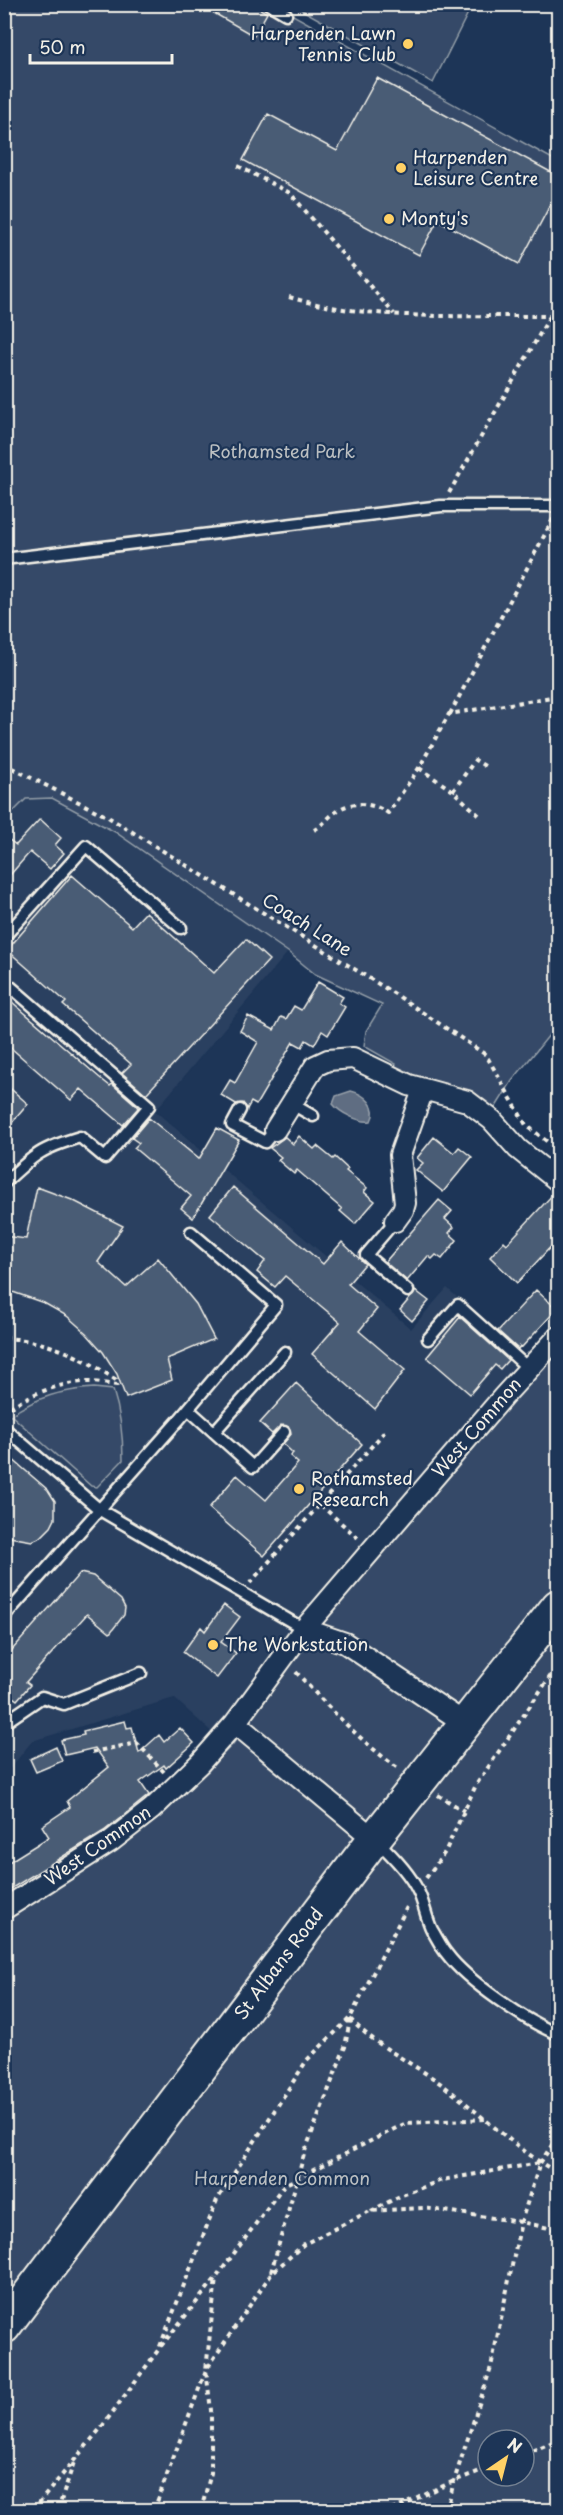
<svg xmlns="http://www.w3.org/2000/svg" width="563" height="2515" viewBox="0 0 563 2515" font-family="'Playpen Sans',sans-serif">
<rect width="100%" height="100%" fill="#1d3557"/>
<filter id="ink" filterUnits="userSpaceOnUse"><feTurbulence type="fractalNoise" baseFrequency=".0167" numOctaves="2"/><feDisplacementMap in="SourceGraphic" scale="12" xChannelSelector="R" yChannelSelector="G"/><feConvolveMatrix kernelMatrix="1 2 1 2 8 2 1 2 1" color-interpolation-filters="sRGB"/></filter>
<g filter="url(#ink)">
<!-- built -->
<path fill="#2a4060" d="M5,741L512,1081L502,1097L392,1010L315,974L288,952L155,1111L411,1329L447,1288L523,1357L215,1735L174,1698L32,1741L5,1775Z"/>
<!-- green -->
<path fill="#354a67" stroke="#949ea8" stroke-width="1.5" fill-rule="evenodd" d="M5,5H275L558,162V1024L512,1081L494,1110L394,1069L396,1064L364,1046L366,1031L382,1005L315,974L288,952L115,832L52,798L26,799L5,820Z
M293,5H472L433,83Z
M558,1352V2510H5V1919L127,1840L182,1795L233,1744L301,1648L498,1408ZM488,2440H524V2476H488Z
M94,1388L113,1390C121,1414 123,1435 123,1460L97,1487L91,1486L11,1415C37,1397 62,1390 94,1388Z"/>
<!-- water -->
<path fill="#5e6d82" stroke="#9aa2ab" stroke-width="1.5" d="M351,1091C364,1094 379,1106 371,1121C360,1123 340,1113 333,1104L336,1096Z"/>
<!-- building -->
<path fill="#485b74" stroke="#f4f1e8" stroke-width="1.5" d="M198,4H252L267,13L254,36Z
M377,78L558,176V190L519,264L438,220L419,255L243,160L268,114L337,151Z
M40,819L61,838L55,845L64,853L50,869L30,852L4,882V836L16,845Z
M72,875L132,927L146,912L214,973L246,939L269,960L146,1094L122,1073L131,1064L63,1005L66,1002L7,950Z
M318,982L343,997L339,1003L345,1007L328,1035L322,1031L314,1045L306,1040L302,1047L293,1042L256,1105L251,1102L247,1109L243,1103L236,1104L221,1095L230,1080L235,1083L258,1042L240,1031L248,1016L274,1030L281,1017L286,1019L294,1006L301,1010Z
M4,995L100,1078L110,1086L112,1084L136,1105L138,1108L123,1125L81,1089L71,1100L4,1042Z
M4,1083L28,1104L4,1132Z
M149,1118L199,1159L217,1128L239,1140L193,1218L181,1208L191,1196L134,1148L139,1143L132,1138Z
M299,1136L314,1149L317,1146L333,1159L335,1157L348,1169L346,1171L367,1188L364,1192L375,1201L355,1224L340,1211L342,1209L297,1170L294,1174L278,1160L281,1157L270,1148L285,1137L293,1144Z
M434,1137L454,1153L459,1147L472,1157L443,1192L416,1170L423,1163L417,1158Z
M37,1187L72,1200L123,1226L98,1262L126,1287L158,1258L196,1304L214,1339L167,1359L172,1380L126,1398L117,1374L103,1352L86,1333L67,1316L44,1303L4,1289V1236L26,1239Z
M233,1187L323,1264L342,1242L365,1264L348,1284L377,1309L359,1331L405,1370L375,1409L312,1354L340,1322L285,1276L275,1287L257,1272L265,1261L210,1215Z
M555,1192L558,1193V1239L517,1283L490,1257L504,1241L507,1244Z
M439,1200L452,1211L445,1219L454,1227L449,1233L457,1240L442,1259L436,1255L432,1259L428,1256L407,1281L385,1262Z
M536,1290L557,1309L522,1347L520,1346L518,1349L498,1331Z
M416,1291L429,1301L412,1321L400,1310Z
M460,1317L508,1360L500,1369L495,1365L470,1394L427,1357Z
M296,1383L362,1444L264,1556L209,1508L237,1475L266,1500L298,1463L290,1456L293,1453L283,1444L291,1434L289,1427L281,1425L272,1434L260,1423Z
M4,1452L48,1490L55,1501V1519L51,1527L41,1537L32,1541L4,1536Z
M80,1573L93,1576L121,1600L125,1608L124,1615L110,1633L87,1614L26,1682L30,1685L17,1700L13,1697L4,1706V1659Z
M224,1605L240,1617L221,1642L236,1653L217,1678L183,1652L201,1627L205,1631Z
M125,1721L127,1728L132,1727L139,1753L159,1735L164,1742L180,1728L194,1743L166,1768L164,1765L140,1782L149,1795L133,1808L104,1831L4,1893V1865L49,1837L42,1826L70,1807L67,1801L109,1767L95,1748L65,1755L61,1740L84,1735L83,1731Z
M56,1747L62,1761L36,1772L30,1759Z"/>
<g fill="none" stroke-linecap="round" stroke-linejoin="round">
<!-- service casing -->
<g stroke="#f4f1e8" stroke-width="15">
<path id="service" d="M269,4L286,14
M4,559L441,506H558
M4,937L86,846L181,928
M4,981L149,1106L105,1158L80,1137C40,1149 35,1154 4,1183
M292,1104L313,1116
M240,1110L232,1125L265,1142L275,1130
M395,1221L366,1255L408,1291
M428,1339L458,1305L529,1369
M188,1409L253,1467L284,1432
M4,1428L100,1510L304,1629
M214,1432L285,1352
M4,1617L178,1421L276,1305L191,1232
M4,1723L42,1697L64,1704L141,1673
M377,1841C392,1855 409,1872 418,1891C424,1903 426,1918 432,1930C437,1938 441,1947 447,1954C467,1981 527,2022 558,2034"/>
</g>
<!-- minor casing -->
<g stroke="#f4f1e8" stroke-width="24">
<path id="minor" d="M275,1130L315,1066L328,1060L353,1058L409,1085L467,1101L492,1120L518,1149L558,1181
M395,1221L403,1210L405,1203L400,1155L423,1090
M304,1629L345,1643L466,1724
M235,1723L374,1839
M4,1909L111,1841L152,1809L200,1763L235,1723L304,1629L503,1397L558,1337"/>
</g>
<!-- primary casing -->
<g stroke="#f4f1e8" stroke-width="36">
<path id="primary" d="M4,2327L374,1839L558,1606"/>
</g>
<!-- path -->
<path stroke="#f4f1e8" stroke-width="4" stroke-dasharray="4.5 4.5" stroke-linecap="butt" d="M238,166L290,193L394,314
M289,297C373,322 464,315 550,316L558,327
M449,493L550,316L558,294
M450,714L553,519
M4,764L108,817L398,996L486,1055L526,1125L558,1150
M419,768L453,791L482,818
M453,791L475,760L488,768
M314,830C323,825 328,817 337,811C352,800 373,803 388,813L419,768L449,714L558,696
M4,1338C47,1340 82,1356 116,1380L117,1385C108,1384 98,1382 89,1382C64,1381 23,1396 4,1412
M4,1387V1388
M314,1499L358,1538
M250,1583L387,1429
M296,1672C328,1707 360,1741 399,1769
M92,1752L137,1743L164,1772
M438,1795L464,1811
M426,1878L445,1852L476,1785L558,1665
M350,2019C377,2047 413,2063 444,2086C482,2115 517,2150 558,2173
M371,2211L402,2195L442,2180L539,2163
M271,2272L305,2151L345,2047L350,2019
M161,2346L216,2278L284,2185L406,2123L486,2119
M4,2363L14,2349
M524,2454L558,2440
M33,2510L101,2428L159,2349L217,2200L307,2060L350,2018L408,1905
M58,2510L74,2462
M154,2510L206,2370L271,2274L304,2244L370,2211L424,2208L521,2222L558,2230
M201,2510L211,2473V2410L206,2370L216,2278
M392,2510L454,2481L488,2468
M447,2510L454,2481L491,2367L521,2222L540,2163L558,2136"/>
<!-- service -->
<use href="#service" stroke="#1d3557" stroke-width="10"/>
<!-- minor -->
<use href="#minor" stroke="#1d3557" stroke-width="20"/>
<!-- primary -->
<use href="#primary" stroke="#1d3557" stroke-width="32"/>
</g>
</g>
<!-- markers -->
<g fill="#ffd166" stroke="#1d3557" stroke-width="2">
<circle cx="408" cy="44" r="6"/>
<circle cx="401" cy="168" r="6"/>
<circle cx="389" cy="219" r="6"/>
<circle cx="299" cy="1489" r="6"/>
<circle cx="213" cy="1645" r="6"/>
</g>
<g text-anchor="middle" stroke-width="4.5" stroke-linejoin="round" paint-order="stroke">
<!-- poi labels -->
<g font-size="18" fill="#f4f1e8" stroke="#1d3557" text-anchor="start">
<text x="396" y="40" text-anchor="end">Harpenden Lawn<tspan x="396" dy="21">Tennis Club</tspan></text>
<text x="413" y="164">Harpenden<tspan x="413" dy="21">Leisure Centre</tspan></text>
<text x="401" y="225">Monty's</text>
<text x="311" y="1485">Rothamsted<tspan x="311" dy="21">Research</tspan></text>
<text x="225" y="1651">The Workstation</text>
</g>
<!-- park labels -->
<g font-size="18" fill="#bbbfc1" stroke="#1d3557">
<text x="282" y="458">Rothamsted Park</text>
<text x="282" y="2185">Harpenden Common</text>
</g>
<!-- street labels -->
<g font-size="18" fill="#f4f1e8" stroke="#1d3557">
<text transform="translate(307 925) rotate(32)" y="6">Coach Lane</text>
<text transform="translate(477 1428) rotate(-49)" y="6">West Common</text>
<text transform="translate(98 1846) rotate(-35)" y="6">West Common</text>
<text transform="translate(279 1964) rotate(-53)" y="6">St Albans Road</text>
</g>
</g>
<!-- margin -->
<rect width="563" height="2515" fill="none" stroke="#1d3557" stroke-width="24"/>
<rect x="12" y="12" width="539" height="2491" fill="none" stroke="#f4f1e8" stroke-width="2" filter="url(#ink)"/>
<!-- north arrow -->
<g transform="translate(506 2458) rotate(35)"><circle r="28" fill="#1d3557" stroke="#738091" stroke-width="1.5"/>
<path d="M0-4.5L10 22L0 15L-10 22Z" fill="#ffd166"/>
<text y="-9" font-size="16" font-weight="bold" text-anchor="middle" fill="#f4f1e8">N</text>
</g>
<!-- scale -->
<path d="M30 54v9h142v-9" fill="none" stroke="#f4f1e8" stroke-width="3"/>
<text x="39" y="54" font-size="18" fill="#f4f1e8" stroke="#1d3557" stroke-width="4.5" paint-order="stroke">50 m</text>
</svg>
